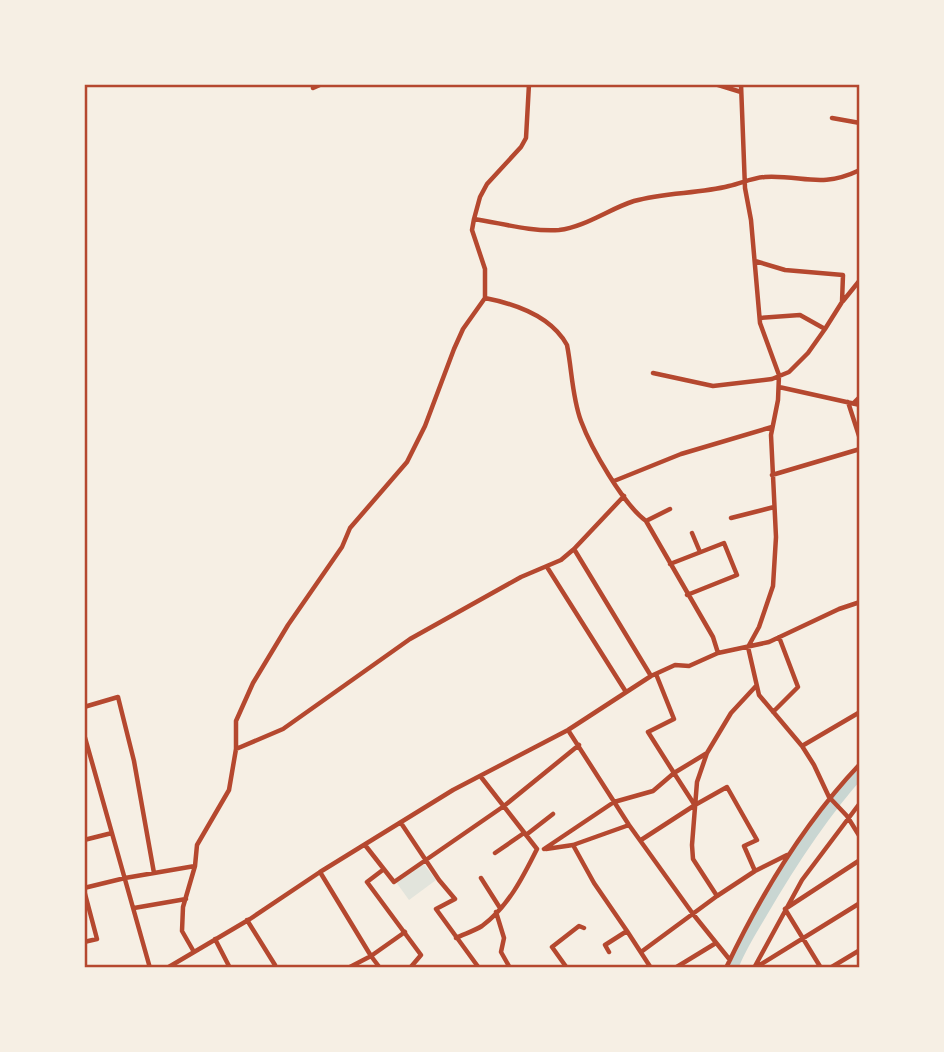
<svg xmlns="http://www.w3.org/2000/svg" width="944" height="1052" viewBox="0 0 944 1052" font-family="Quicksand,sans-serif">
<rect width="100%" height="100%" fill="#f6efe4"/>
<!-- green -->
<path fill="#e2e4dc" d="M423,863L436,880L409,900L396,882Z"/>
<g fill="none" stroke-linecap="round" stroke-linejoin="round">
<!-- river -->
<path stroke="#c9d6d2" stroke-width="12" d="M732,968C739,949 750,932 760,915C789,865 821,815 860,772"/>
<!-- minor -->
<path stroke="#b5482f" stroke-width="4.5" d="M715,84L741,92
M741,84L745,188L751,220L760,323L779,375L778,400L771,435L776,537L773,586L759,627L748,647L759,695L802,746L814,765L829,797L847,816L860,837
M313,88L322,84
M832,118L860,123
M474,219C501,223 531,232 559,230C585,227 609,209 634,201C665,192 698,194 729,186C742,183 752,178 765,177C804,175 820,189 860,170
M755,261L785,270L843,275L842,302L825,329L800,315L760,318
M485,298C516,304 551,316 567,345C572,370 572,397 581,421C591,448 623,504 646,521L713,637L718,653
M843,301L860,280
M860,350V355
M653,373L713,386L772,379L789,372L808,353L825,329
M779,387L860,405
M848,402L860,439
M772,475L860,449
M614,481L681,454L772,427
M731,518L774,507
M646,521L670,509
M692,533L700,552
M574,549L651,676
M670,564L724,543L737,575L687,595
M547,567L626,692
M84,707L118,697L134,761L154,873
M773,712L798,687L779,637
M568,730L629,825L693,914L730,960
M84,734L150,968
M802,746L860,712
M236,749L283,729L410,639L521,577L561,560L574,549L624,496
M481,777L537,849
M694,804L674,773L707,753
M401,823L439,880L455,899L436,909L479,968
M526,835L553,814
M84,840L112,833
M641,840L695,805L727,787L757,840L744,846L755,871L787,855
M365,845L394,882L504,806L579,745
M573,845L594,883L627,931
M544,849L614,802L653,791L674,773L648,732L674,719L656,674
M546,849L573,845L629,825
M495,853L524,833
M384,869L367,882L421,955L410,968
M320,872L371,956L348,968
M481,878L500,908
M84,888L125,878L195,866
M84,890L97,939L84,942
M717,896L755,871
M134,908L186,899
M496,912L504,938L501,952L510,968
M247,920L275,965
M456,938C464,934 474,931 482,926C508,907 523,877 537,849
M215,939L230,968
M194,952L182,931L183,907L195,866L197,845L229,790L236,749V721L253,683L288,625L342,547L350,528L407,462L425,426L454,349L463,329L485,298V269L472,230L474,219L480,197L487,184L521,147L526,138L529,84
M609,952L605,945L627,931L651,968
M641,952L717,896L693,859L692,845L697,782L707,753L731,713L756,686
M167,968L250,919L320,872L453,790L568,730L651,676L675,665L689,666L718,653L769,642L839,609L860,602
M380,968L371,956L405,932
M567,968L552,947L579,926L584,928
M675,968L716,943
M726,968C761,894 803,824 860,764
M754,968L802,880L860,803
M755,968L860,903
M821,968L785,909L860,860
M830,968L860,950"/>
<!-- tertiary -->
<path stroke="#b5482f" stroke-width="5" d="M854,403L860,397"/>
</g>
<!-- border -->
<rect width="944" height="1052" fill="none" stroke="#f6efe4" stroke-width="172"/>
<rect x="86" y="86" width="772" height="880" fill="none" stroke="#b5482f" stroke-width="2.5"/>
</svg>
